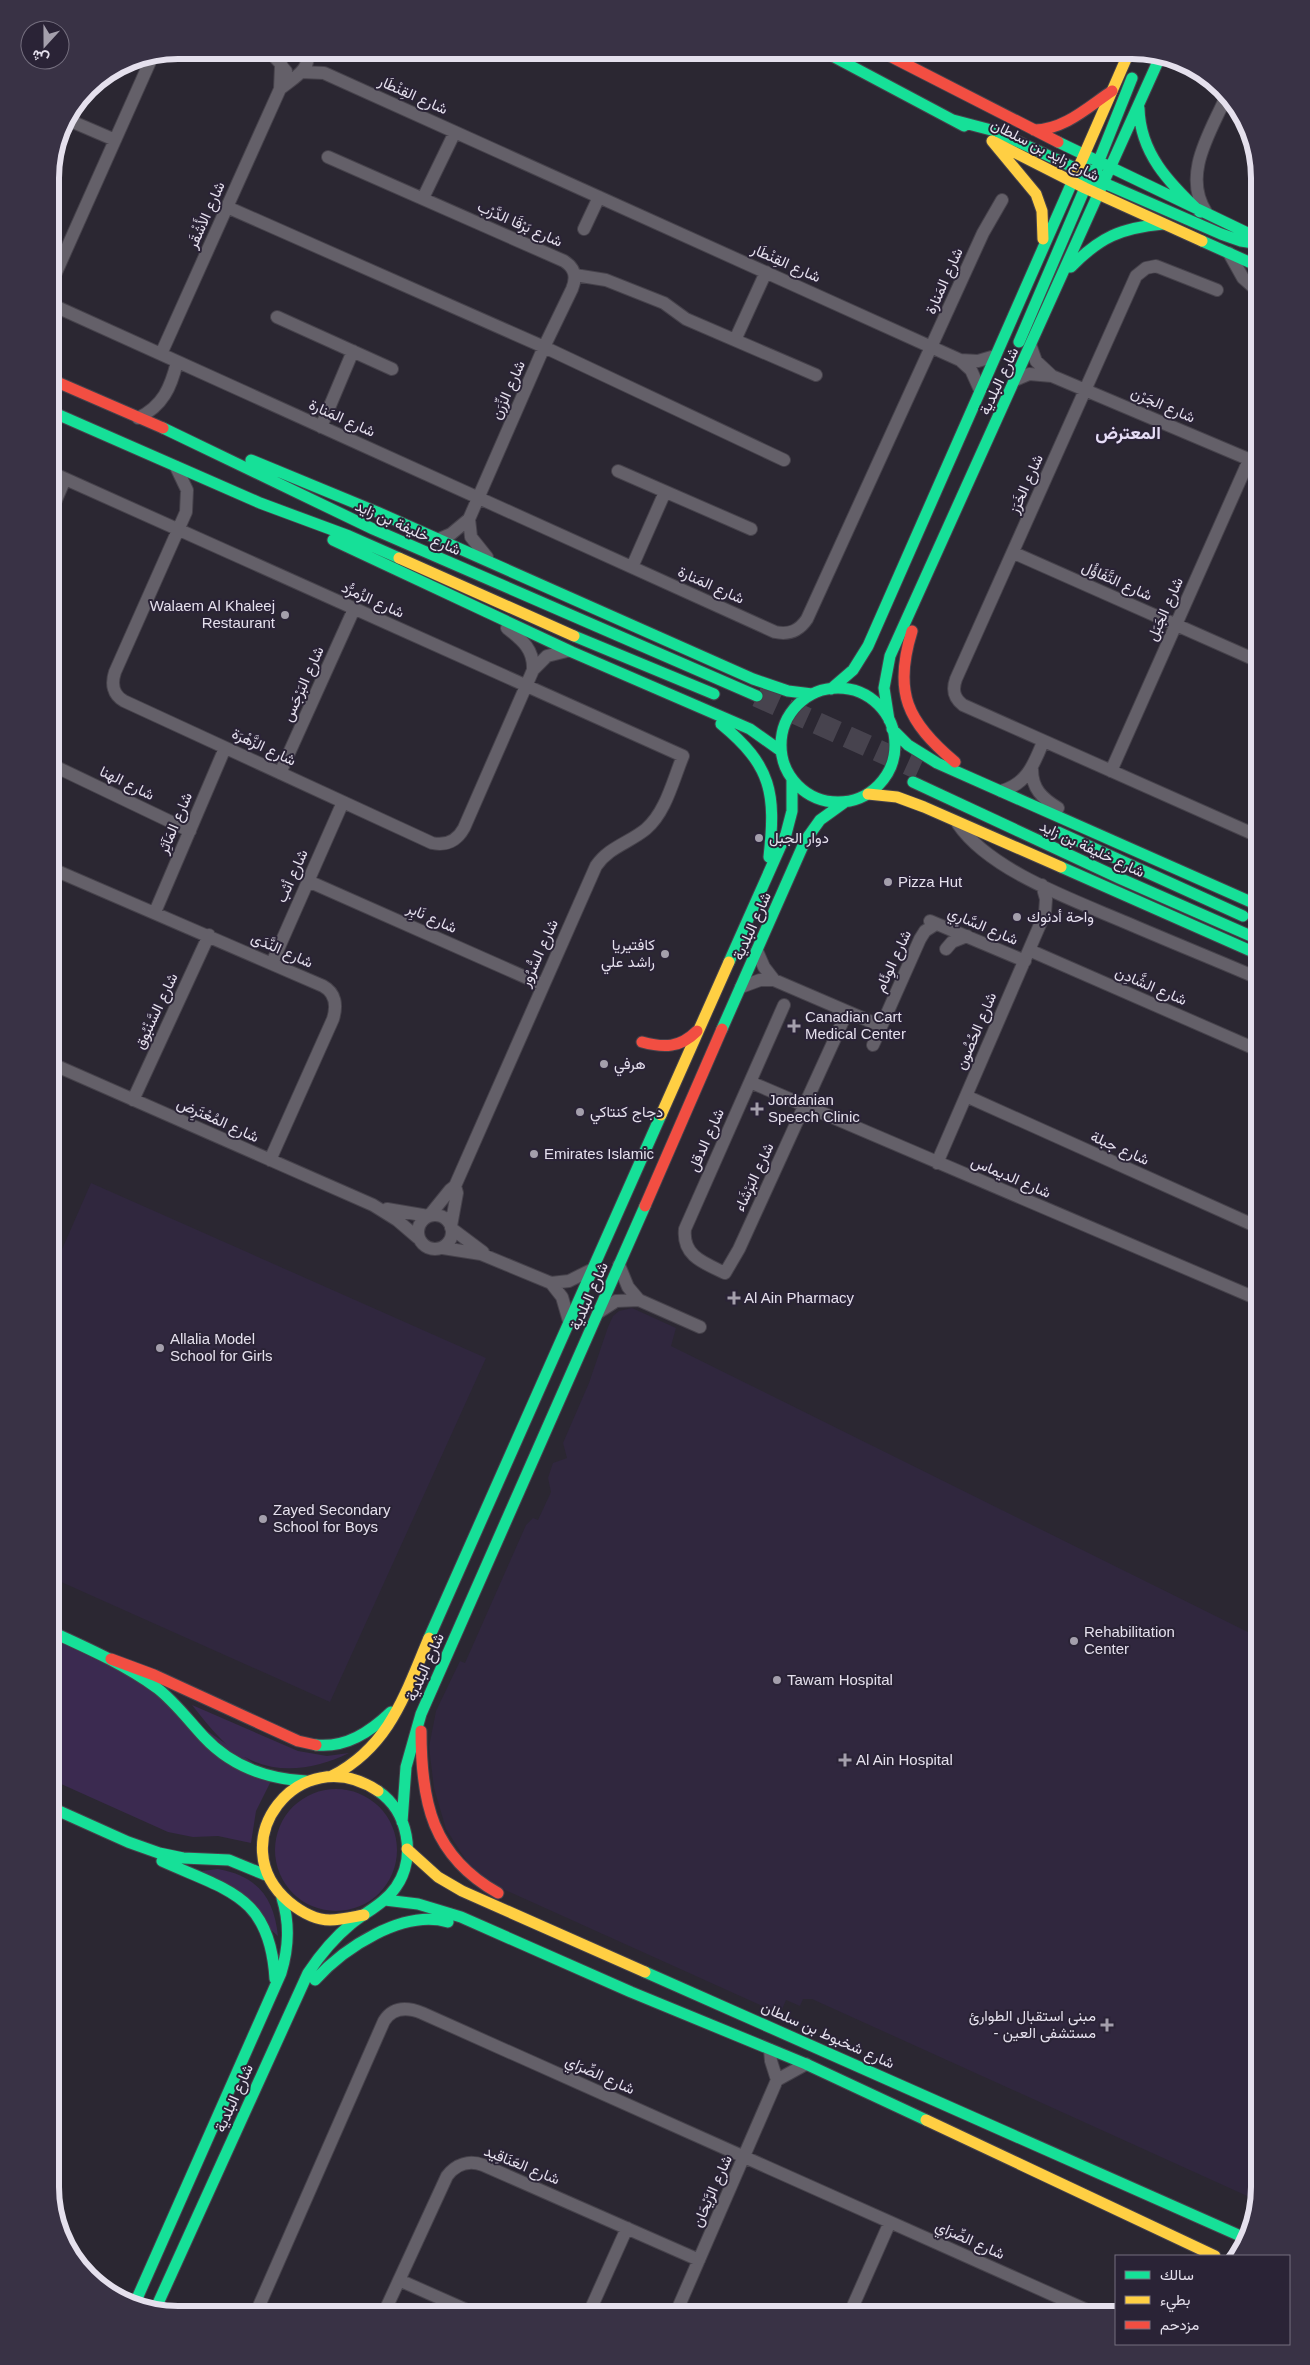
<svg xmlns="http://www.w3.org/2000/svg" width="1310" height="2365" viewBox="0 0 1310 2365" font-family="Helvetica,Vazirmatn,sans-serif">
<rect width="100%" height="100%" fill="#2b2732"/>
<!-- built -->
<path fill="#30273e" d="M91,1183L486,1358L330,1702L50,1577V1277Z
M632,1308L676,1328L671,1346L1260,1638V2187L1256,2200L812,1999H803L800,2006L786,2000L780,2014L492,1884L469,1865L446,1829L434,1788L429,1747L436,1711L460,1661L465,1663L526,1525L533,1518L538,1520L551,1492L548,1478L553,1463L567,1458L563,1443L589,1383L608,1327L613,1316L619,1311Z"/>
<!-- green -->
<path fill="#3b2a50" d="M50,1635L105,1659L273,1777L256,1811L251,1843L218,1836L193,1837L168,1832L50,1779Z
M192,1705L298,1751L327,1756L349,1753C304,1775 257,1776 220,1738C210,1728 201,1716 192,1705Z
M275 1850a61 61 0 1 1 122 0a61 61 0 1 1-122 0Z
M218,1869C257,1876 274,1897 278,1936L202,1871Z"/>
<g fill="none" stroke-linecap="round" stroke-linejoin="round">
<!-- highway-tunnel -->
<path stroke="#47434e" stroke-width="22" stroke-dasharray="22 11" stroke-linecap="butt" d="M757,696L919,769"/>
<!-- street casing -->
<g stroke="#46424b" stroke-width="14">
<path id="street" d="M268,50L280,63
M284,50C278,57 279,65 286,71
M301,72L324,73L960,360L971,370L980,390
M280,89C292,79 316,67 304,50
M66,119L115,140
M328,157L564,261C575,268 577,277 572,289L544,347L469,519L471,537L487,557
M423,198L455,132
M227,207L544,347L784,460
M1206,212C1182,175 1210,133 1225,99
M584,229L599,197
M1229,253L1243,278L1260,293
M575,275L606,280L664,303L686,319L816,375
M50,286L153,55
M1217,290L1156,266L1146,268L1136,276L956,679C952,690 954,698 963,705L1260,837
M50,296L52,302L59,308L775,632C789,635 799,631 807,619L983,233L1002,200
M277,317L392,369
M735,340L766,272
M1031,347L1036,361L1052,376
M161,354L280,89L281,65
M960,360L978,361L995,356
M1015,380L1029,374L1052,376L1260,464
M138,418C163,406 171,387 177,362
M321,427L353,351
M176,467L187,490L186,512L115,672C111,684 113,695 124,701L432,843C446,846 457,841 464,828L533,670L547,656L567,651
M618,471L751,529
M50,472L683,756C673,780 666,812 646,829C629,843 609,847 596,866L455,1186L450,1190L429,1216
M50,514L65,479
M437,540L451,534L469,519
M1014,553L1251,658L1260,665
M632,567L665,492
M507,628C522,640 534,649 533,670
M50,764L190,831
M1032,769C1032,789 1042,798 1058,808
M1111,771L1249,460
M280,773L354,609
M1001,791C1027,784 1034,764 1043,742
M958,824C990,871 1076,901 1127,923C1171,942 1216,960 1260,979
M50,868L323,986C336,993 337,1006 333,1019L270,1160
M308,881L543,985
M155,912L225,748
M930,921L1025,961
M946,949L952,942L967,936
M1029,950L1260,1051
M757,951L764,967L774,980
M272,963L343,802
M741,987L760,980H774L881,1026
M784,1005L685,1229C682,1256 704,1263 725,1273L739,1249L847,1012
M873,1045L920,939L925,931L936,924
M50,1063L373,1205L397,1220L418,1238
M750,1082L1260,1300
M966,1096L1260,1228
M133,1100L209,935
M937,1163L1045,913L1046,899L1042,885
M387,1209L428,1216
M418 1232a17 17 0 1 1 34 0a17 17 0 1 1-34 0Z
M451,1226L457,1193L455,1186
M451,1228L483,1252
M443,1248L481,1254L551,1283L562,1297L569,1321
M619,1265L628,1287L639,1300
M551,1283L569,1281L593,1269
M599,1312L616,1301L639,1300L700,1327
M770,2050L771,2061L777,2080
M399,2280L478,2315
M255,2315L384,2021C393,2007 407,2007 422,2013L1098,2315
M383,2315L447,2176C456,2164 469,2160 483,2165L699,2260
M588,2315L627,2228
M675,2315L777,2080L806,2064
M849,2315L890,2222"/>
</g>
<!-- fast casing -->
<g stroke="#46424b" stroke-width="13">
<path id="fast" d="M821,50L964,126
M1139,108C1140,153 1169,183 1200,212
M953,120L995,131L1077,169L1090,170
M1058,142L1260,239
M1096,178L1098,163L1132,78
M1091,181L1104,183L1221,234L1241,241L1260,244
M1202,241L1260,267
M1071,267C1100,237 1121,228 1163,224
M1019,342L1085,188L1086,170L1083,157
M50,411L260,503L349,536L399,558
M163,428L373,529L757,696
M251,460L377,512L753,679L788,691L812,694
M333,540L572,652L750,729L781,751
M574,636L714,694
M781 745a57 57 0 1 1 114 0a57 57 0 1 1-114 0Z
M831,689L853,670L868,646L1077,171
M889,720L884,688L890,656L1160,57
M721,724C772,766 776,793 769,857
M892,729L908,745L937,763L1260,906
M913,782L1119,878L1260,940
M1058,832L1243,916
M1061,867L1260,955
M729,962L786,834L792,811V779
M722,1029L805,841L820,820L845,802
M50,1631C87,1648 124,1664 157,1688C175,1702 189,1721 204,1737C232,1767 267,1779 306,1781
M429,1638L661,1115
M316,1745C346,1748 370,1732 391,1712
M50,1807L128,1842L159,1853L183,1858L229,1860L268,1876
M402,1822L406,1767L421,1714L645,1206
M162,1861C228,1891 270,1895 275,1979
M385,1900L418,1904L461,1917L631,1992L806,2064L926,2120
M645,1972L1245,2238
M315,1980C344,1948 403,1909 448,1922
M135,2303L281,1973C289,1947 290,1924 282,1898
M155,2310L308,1973C320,1955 334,1938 351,1924C366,1912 385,1903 396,1887C417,1857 408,1811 378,1791"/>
</g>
<!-- slow casing -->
<g stroke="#46424b" stroke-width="13">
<path id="slow" d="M992,141L1036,194L1042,211L1043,239
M994,142L1085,188L1202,241
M1077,171L1130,50
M399,558L574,636
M868,794L897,797L924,807L1061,867
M661,1115L729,962
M332,1776C390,1746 405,1694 429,1638
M407,1849L438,1877L462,1891L645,1972
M364,1915C353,1917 341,1920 330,1920C315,1920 300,1911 289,1902C220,1844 298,1738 378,1791
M926,2120L1215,2256"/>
</g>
<!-- jam casing -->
<g stroke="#46424b" stroke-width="13">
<path id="jam" d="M878,50L1058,142
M1034,130C1064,130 1088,107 1112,91
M50,379L163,428
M912,631C893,692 907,722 955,762
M642,1042C664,1048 680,1048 697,1031
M645,1206L722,1029
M111,1659L154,1675L298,1741L316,1745
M421,1731C421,1802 432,1856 498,1893"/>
</g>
<!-- street -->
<use href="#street" stroke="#646069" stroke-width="12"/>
<!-- fast -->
<use href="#fast" stroke="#16e098" stroke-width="11"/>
<!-- slow -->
<use href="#slow" stroke="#ffcf43" stroke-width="11"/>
<!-- jam -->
<use href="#jam" stroke="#f24e42" stroke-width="11"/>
</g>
<!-- markers -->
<g fill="#a49fac" stroke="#2a2336" stroke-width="2">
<circle cx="285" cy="615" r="5"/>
<circle cx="759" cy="838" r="5"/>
<circle cx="888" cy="882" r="5"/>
<circle cx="1017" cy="917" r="5"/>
<circle cx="665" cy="954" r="5"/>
<path d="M791.5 1018.5h5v5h5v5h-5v5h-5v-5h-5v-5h5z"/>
<circle cx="604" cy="1064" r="5"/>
<path d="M754.5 1101.5h5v5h5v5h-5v5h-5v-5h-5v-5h5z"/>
<circle cx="580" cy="1112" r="5"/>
<circle cx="534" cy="1154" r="5"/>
<path d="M731.5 1290.5h5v5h5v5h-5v5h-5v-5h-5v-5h5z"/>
<circle cx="160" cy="1348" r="5"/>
<circle cx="263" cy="1519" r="5"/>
<circle cx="1074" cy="1641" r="5"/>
<circle cx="777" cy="1680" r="5"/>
<path d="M842.5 1752.5h5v5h5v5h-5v5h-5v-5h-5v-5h5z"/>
<path d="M1104.5 2017.5h5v5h5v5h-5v5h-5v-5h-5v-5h5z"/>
</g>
<g text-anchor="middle" stroke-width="4" stroke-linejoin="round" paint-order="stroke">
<!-- street labels -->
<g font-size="15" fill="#e5e0ed" stroke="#2a2336">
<text transform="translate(413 95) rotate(24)" y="5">شارع القِنْطَار</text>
<text transform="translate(1045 150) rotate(27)" y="5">شارع زايد بن سلطان</text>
<text transform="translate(206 215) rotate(-66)" y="5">شارع الأَشْقَر</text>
<text transform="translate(520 224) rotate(24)" y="5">شارع بَرْقَا الدَّرْب</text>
<text transform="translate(786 263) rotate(24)" y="5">شارع القِنْطَار</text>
<text transform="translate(944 281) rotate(-66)" y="5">شارع المَنارة</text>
<text transform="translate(999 381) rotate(-65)" y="5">شارع البلدية</text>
<text transform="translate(508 390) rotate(-66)" y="5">شارع الزِّرَن</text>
<text transform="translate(1163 405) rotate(23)" y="5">شارع الجَرْن</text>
<text transform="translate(342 418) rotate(24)" y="5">شارع المَنارة</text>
<text transform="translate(1026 484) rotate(-66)" y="5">شارع الخَرَز</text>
<text transform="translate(408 528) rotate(24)" y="5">شارع خليفة بن زايد</text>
<text transform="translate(1117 581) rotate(24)" y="5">شارع التَّفَاؤُل</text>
<text transform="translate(711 585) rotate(24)" y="5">شارع المَنارة</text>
<text transform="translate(373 600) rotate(24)" y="5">شارع الزُمرُّد</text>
<text transform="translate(1165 609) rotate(-66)" y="5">شارع الجَبَل</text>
<text transform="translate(303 684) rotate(-66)" y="5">شارع البَرْجَس</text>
<text transform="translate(264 747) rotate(25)" y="5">شارع الزَّهْرَة</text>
<text transform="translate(127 783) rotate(26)" y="5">شارع الهنا</text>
<text transform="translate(175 823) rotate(-67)" y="5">شارع المَآثِر</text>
<text transform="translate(1092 849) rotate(25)" y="5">شارع خليفة بن زايد</text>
<text transform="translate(292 876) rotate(-66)" y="5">شارع أثب</text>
<text transform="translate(432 918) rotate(24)" y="5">شارع نَابِر</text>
<text transform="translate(752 926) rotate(-66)" y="5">شارع البلدية</text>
<text transform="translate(983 926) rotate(23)" y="5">شارع السَّارِي</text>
<text transform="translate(282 950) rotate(24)" y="5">شارع النَّدَى</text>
<text transform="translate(539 953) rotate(-66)" y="5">شارع السُّرُور</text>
<text transform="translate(893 961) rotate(-65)" y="5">شارع الوِئَام</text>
<text transform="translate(1151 986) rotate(23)" y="5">شارع الشَّادِن</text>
<text transform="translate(156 1011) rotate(-65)" y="5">شارع السَّنْبُوق</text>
<text transform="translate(976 1031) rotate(-67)" y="5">شارع الحُصُون</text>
<text transform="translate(218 1120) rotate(24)" y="5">شارع المُعْتَرِض</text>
<text transform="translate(706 1140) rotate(-66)" y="5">شارع الدقل</text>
<text transform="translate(1120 1148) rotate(24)" y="5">شارع جبلة</text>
<text transform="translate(754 1177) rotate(-65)" y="5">شارع البَرْشَاء</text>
<text transform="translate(1011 1177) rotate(23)" y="5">شارع الديماس</text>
<text transform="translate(589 1296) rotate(-66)" y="5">شارع البلدية</text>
<text transform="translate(425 1667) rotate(-66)" y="5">شارع البلدية</text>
<text transform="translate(828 2035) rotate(24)" y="5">شارع شخبوط بن سلطان</text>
<text transform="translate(600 2075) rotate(24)" y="5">شارع الصِّرَاي</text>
<text transform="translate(234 2098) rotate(-66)" y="5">شارع البلدية</text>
<text transform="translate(522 2165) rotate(22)" y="5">شارع العَنَاقِيد</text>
<text transform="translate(712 2191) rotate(-66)" y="5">شارع الرَّيْحَان</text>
<text transform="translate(970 2240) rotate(24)" y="5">شارع الصِّرَاي</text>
</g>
<!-- poi labels -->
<g font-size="15" fill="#e5e0ed" stroke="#2a2336" text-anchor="start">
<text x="275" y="611" text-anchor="end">Walaem Al Khaleej<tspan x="275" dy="17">Restaurant</tspan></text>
<text x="769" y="843">دوار الجبل</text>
<text x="898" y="887">Pizza Hut</text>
<text x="1027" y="922">واحة أدنوك</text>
<text x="655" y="950" text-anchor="end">كافتيريا<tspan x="655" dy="17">راشد علي</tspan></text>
<text x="805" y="1022">Canadian Cart<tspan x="805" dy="17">Medical Center</tspan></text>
<text x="614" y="1069">هرفي</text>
<text x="768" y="1105">Jordanian<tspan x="768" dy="17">Speech Clinic</tspan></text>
<text x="590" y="1117">دجاج كنتاكي</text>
<text x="544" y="1159">Emirates Islamic</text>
<text x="744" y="1303">Al Ain Pharmacy</text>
<text x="170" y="1344">Allalia Model<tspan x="170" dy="17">School for Girls</tspan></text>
<text x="273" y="1515">Zayed Secondary<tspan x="273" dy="17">School for Boys</tspan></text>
<text x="1084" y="1637">Rehabilitation<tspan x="1084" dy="17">Center</tspan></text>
<text x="787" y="1685">Tawam Hospital</text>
<text x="856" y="1765">Al Ain Hospital</text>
<text x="1096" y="2021" text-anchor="end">مبنى استقبال الطوارئ<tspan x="1096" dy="17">- مستشفى العين</tspan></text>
</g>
<!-- quarter labels -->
<g font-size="18" font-weight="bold" fill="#e6ddf6" stroke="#2a2336">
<text x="1128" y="439">المعترض</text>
</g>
</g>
<!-- crop -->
<path d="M0 0H1310V2365H0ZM178 59H1132A119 119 0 0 1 1251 178V2187A119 119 0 0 1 1132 2306H178A119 119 0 0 1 59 2187V178A119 119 0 0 1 178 59Z" fill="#393245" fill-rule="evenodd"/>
<path fill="none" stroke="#e5e0ed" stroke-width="6" d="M178 59H1132A119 119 0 0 1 1251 178V2187A119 119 0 0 1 1132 2306H178A119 119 0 0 1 59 2187V178A119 119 0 0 1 178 59Z"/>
<!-- legend -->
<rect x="1115" y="2255" width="175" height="90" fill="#2a2336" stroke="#756f7f"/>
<rect x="1125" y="2271" width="25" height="8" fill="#16e098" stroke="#756f7f"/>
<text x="1160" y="2280" font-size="15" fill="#e5e0ed">سالك</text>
<rect x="1125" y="2296" width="25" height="8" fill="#ffcf43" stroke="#756f7f"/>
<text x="1160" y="2305" font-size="15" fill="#e5e0ed">بطيء</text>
<rect x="1125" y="2321" width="25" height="8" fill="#f24e42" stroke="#756f7f"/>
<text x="1160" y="2330" font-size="15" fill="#e5e0ed">مزدحم</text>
<!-- north arrow -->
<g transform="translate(45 45) rotate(201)"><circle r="24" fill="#2a2336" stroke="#756f7f"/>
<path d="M0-4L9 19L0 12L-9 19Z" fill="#a49fac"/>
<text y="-8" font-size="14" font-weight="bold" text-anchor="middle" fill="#e5e0ed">ش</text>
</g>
</svg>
